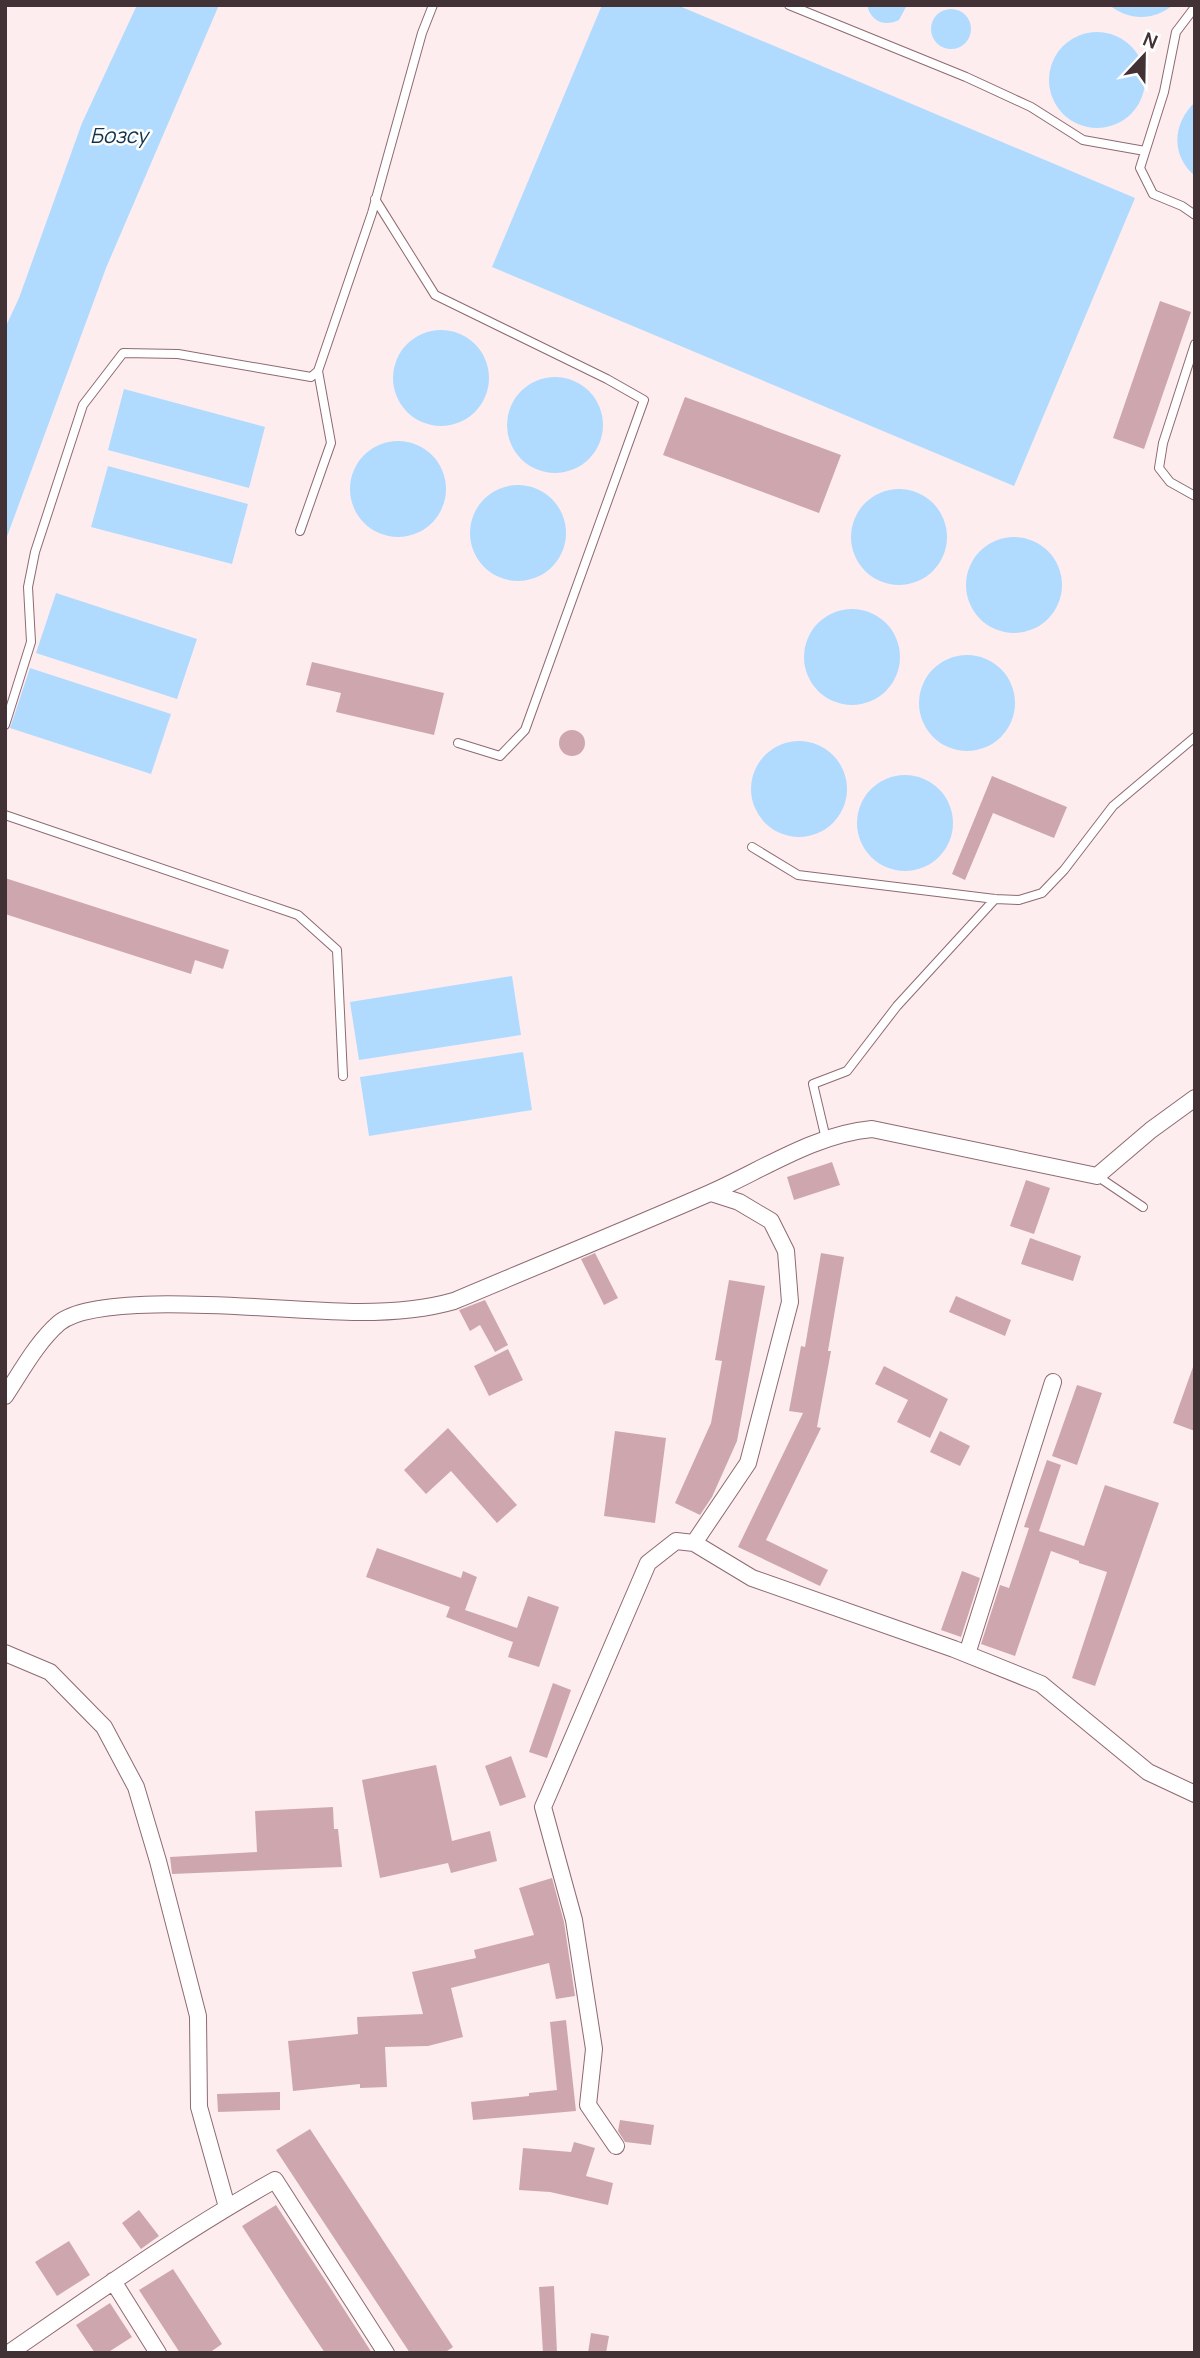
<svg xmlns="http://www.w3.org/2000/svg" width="1200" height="2358" viewBox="0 0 1200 2358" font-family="Manrope,sans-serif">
<rect width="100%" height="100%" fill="#fdedef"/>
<!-- water -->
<path fill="#b0dbff" d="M137,5H219L106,268L5,542V328L19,298L82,123Z
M602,5H677L1135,198L1014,486L492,267Z
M867,5H907L899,20C885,27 871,22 867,5Z
M1109,5H1173C1154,21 1129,21 1109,5Z
M931 29a20 20 0 1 1 40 0a20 20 0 1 1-40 0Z
M1049 80a48 48 0 1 1 96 0a48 48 0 1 1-96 0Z
M1195,102V176C1170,155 1173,123 1195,102Z
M393 378a48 48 0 1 1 96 0a48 48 0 1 1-96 0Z
M507 425a48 48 0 1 1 96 0a48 48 0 1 1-96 0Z
M124,389L265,427L249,488L108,450Z
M350 489a48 48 0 1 1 96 0a48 48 0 1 1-96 0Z
M108,466L248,504L232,564L91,527Z
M470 533a48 48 0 1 1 96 0a48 48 0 1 1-96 0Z
M851 537a48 48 0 1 1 96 0a48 48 0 1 1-96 0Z
M966 585a48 48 0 1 1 96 0a48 48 0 1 1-96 0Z
M56,593L197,639L177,699L36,653Z
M804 657a48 48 0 1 1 96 0a48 48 0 1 1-96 0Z
M919 703a48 48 0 1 1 96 0a48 48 0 1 1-96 0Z
M30,668L171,714L151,774L10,728Z
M751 789a48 48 0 1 1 96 0a48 48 0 1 1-96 0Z
M857 823a48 48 0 1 1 96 0a48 48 0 1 1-96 0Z
M512,976L521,1035L359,1060L350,1002Z
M523,1052L532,1110L369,1136L360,1077Z"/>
<!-- building -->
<path fill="#cea7ae" d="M1160,301L1191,312L1144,449L1113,438Z
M685,397L841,455L819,513L663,455Z
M312,662L444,693L434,735L336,712L341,693L306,685Z
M559 743a13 13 0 1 1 26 0a13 13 0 1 1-26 0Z
M992,776L1067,807L1054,838L993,813L965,880L952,874Z
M5,878L229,950L223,969L195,960L191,974L5,914Z
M832,1162L840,1185L794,1200L787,1177Z
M1026,1180L1050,1188L1034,1234L1010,1226Z
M1030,1238L1081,1256L1073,1281L1021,1264Z
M595,1253L618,1298L604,1305L581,1259Z
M821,1253L844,1257L828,1351H831L817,1427L821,1428L766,1540L828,1570L820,1586L738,1547L803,1413L789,1411L801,1346L805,1347Z
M729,1280L765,1286L737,1441L712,1497L700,1515L675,1503L711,1423L722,1361L715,1360Z
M956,1296L1011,1320L1005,1336L949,1312Z
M485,1300L508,1345L495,1352L480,1325L470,1331L459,1310Z
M508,1349L523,1380L489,1396L474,1366Z
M884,1366L948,1399L930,1438L897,1422L908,1400L875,1384Z
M1193,1367L1195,1368V1431L1173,1423Z
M1077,1385L1102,1393L1077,1465L1052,1456Z
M448,1428L517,1505L497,1523L451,1471L426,1494L404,1470Z
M615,1431L666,1438L655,1523L604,1516Z
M940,1431L970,1446L960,1466L930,1452Z
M1047,1460L1061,1465L1039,1531L1084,1546L1105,1485L1159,1503L1095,1686L1072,1678L1107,1572L1079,1563V1561L1051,1551L1015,1656L981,1644L1000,1585L1009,1588L1029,1528L1024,1527Z
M377,1548L461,1578L463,1571L477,1577L465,1610L517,1628L528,1596L559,1607L539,1667L508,1657L513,1642L446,1617L450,1607L366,1577Z
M962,1571L980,1578L961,1637L941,1630Z
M553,1683L571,1690L547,1758L529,1752Z
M511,1756L526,1797L500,1806L485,1766Z
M436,1765L452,1841L490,1831L497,1861L451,1873L448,1863L380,1878L362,1780Z
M333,1807L334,1829H338L342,1867L172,1874L170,1857L257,1852L255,1811Z
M552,1878L564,1922L575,1996L556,1999L549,1963L451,1988L463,2037L428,2046L385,2047L387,2087L360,2088V2084L293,2091L288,2041L358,2034L357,2017L423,2014L412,1972L476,1958L474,1950L534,1935L519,1888Z
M566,2020L576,2111L473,2120L471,2102L529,2096V2093L557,2090L550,2022Z
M280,2092V2110L218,2112L217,2094Z
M620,2120L654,2125L651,2145L625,2142L618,2131Z
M310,2129L453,2347L444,2353H410L276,2150Z
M574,2142L595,2148L586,2176L613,2183L608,2205L550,2192L519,2190L523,2148L571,2152Z
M276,2205L331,2289L372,2353H325L291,2302L242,2226Z
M139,2210L159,2236L141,2249L122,2223Z
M69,2241L90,2275L57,2296L35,2262Z
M173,2269L222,2344L209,2353H180L139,2290Z
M554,2286L557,2353H543L539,2287Z
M110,2303L132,2337L107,2353H95L76,2325Z
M591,2333L609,2336L606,2353H588Z"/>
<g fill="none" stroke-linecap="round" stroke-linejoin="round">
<!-- service casing -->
<g stroke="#8e6a71" stroke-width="10">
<path id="service" d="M789,5L966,77L1031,107L1083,140L1145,151
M1195,7L1176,32L1164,92L1140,168L1153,194L1182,206L1195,215
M375,199L435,295L607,379L644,400L525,730L500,756L458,743
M1195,344L1163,443L1159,468L1170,482L1195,496
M300,531L331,443L318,371L372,213L422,33L433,5
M5,725L31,642L28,587L35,552L83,405L123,353L178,354L311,377L318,371
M5,815L298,915L337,950L343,1076
M752,847L798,875L995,899L1019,900L1042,893L1064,870L1113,806L1195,737
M826,1139L813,1084L847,1071L897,1006L995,899
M1097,1176L1143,1207"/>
</g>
<!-- minor casing -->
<g stroke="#8e6a71" stroke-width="18">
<path id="minor" d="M5,1396C21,1372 37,1342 59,1323C101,1288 299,1313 360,1312C392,1312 423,1310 454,1301C539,1265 625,1230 710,1193C762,1170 815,1134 872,1129L1097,1176L1151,1130L1195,1098
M694,1543L748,1463L790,1302L786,1251L771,1221L739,1202L711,1193
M5,1653L50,1672L104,1727L136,1787L158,1861L198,2016L199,2107L227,2207
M967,1654L1053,1382
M616,2146L588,2105L594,2049L574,1920L543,1807L648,1563L676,1541L694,1543L752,1578L954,1649L1041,1684L1148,1772L1195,1794
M113,2281L158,2353
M9,2353C96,2293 182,2232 275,2180L386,2353"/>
</g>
<!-- service -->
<use href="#service" stroke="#fff" stroke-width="8"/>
<!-- minor -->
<use href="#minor" stroke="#fff" stroke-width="16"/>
</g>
<g text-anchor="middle" stroke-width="5" stroke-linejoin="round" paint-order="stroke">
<!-- water labels -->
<g font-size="21" font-style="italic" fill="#13334a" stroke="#fff">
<text x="119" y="143">Бозсу</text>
</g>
</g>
<!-- border -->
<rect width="1200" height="2358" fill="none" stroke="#423235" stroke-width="14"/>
<!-- north arrow -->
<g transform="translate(1144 56) rotate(22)" stroke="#ffffff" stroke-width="5" paint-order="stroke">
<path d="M0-5L12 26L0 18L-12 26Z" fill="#423235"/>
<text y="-10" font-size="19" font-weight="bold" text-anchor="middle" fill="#423235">N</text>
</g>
</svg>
